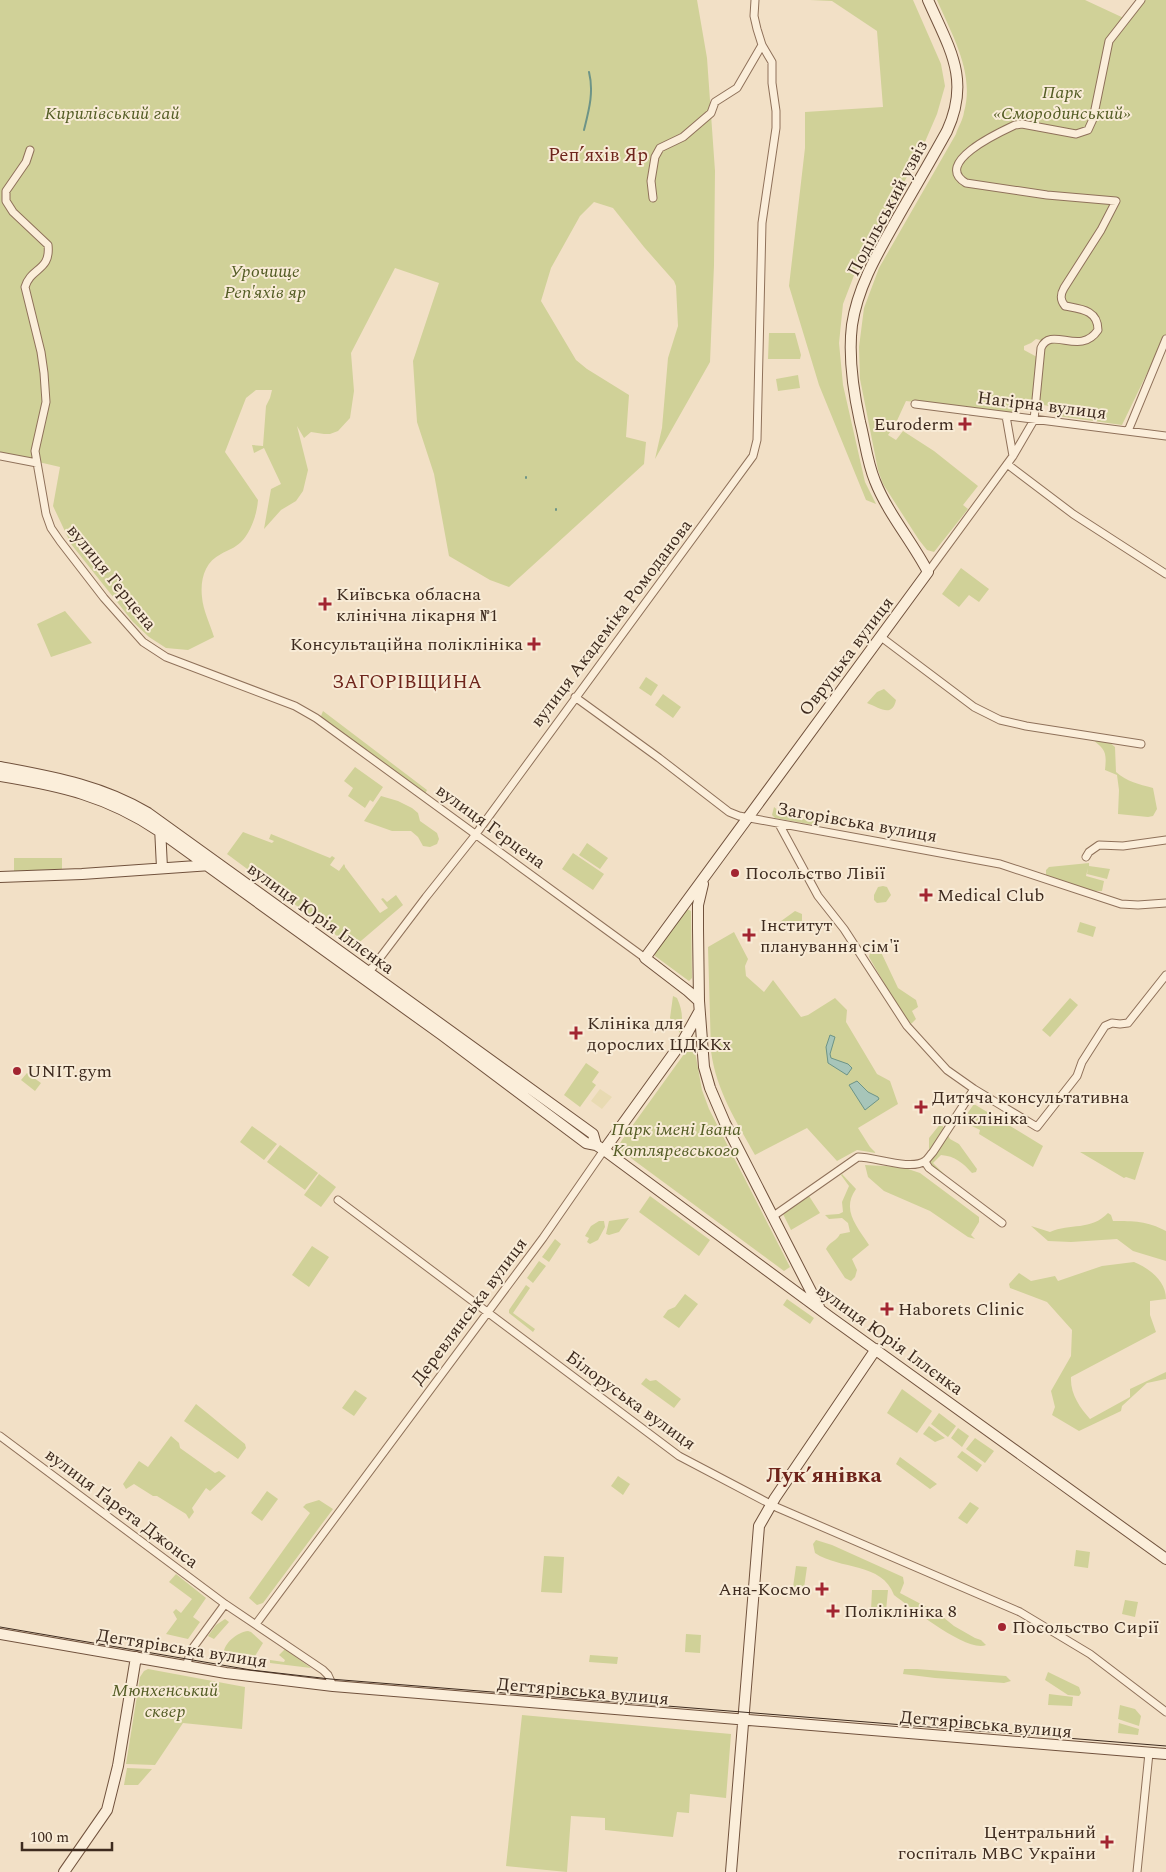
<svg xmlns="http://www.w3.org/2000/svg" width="1166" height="1872" viewBox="0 0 1166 1872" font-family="Spectral,serif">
<rect width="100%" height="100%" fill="#f2e0c6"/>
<!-- farmland -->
<path fill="#e8dab2" d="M600,1089L612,1097L602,1109L591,1101Z"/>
<!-- green -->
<path fill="#d0d198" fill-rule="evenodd" d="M0,0H697L707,58L715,171L714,265L710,362L655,459L662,428L668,358L678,326L676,286L674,281L644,247L613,208L594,202L580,216L551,268L541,301L576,360L587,369L629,395L626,437L646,442L644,464L509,587L490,580L449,556L434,474L417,422L413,361L439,283L395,268L351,353L354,391L350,418L338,431L330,434H324L311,432L304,438L297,426L308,470L303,491L296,501L281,510L264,529L271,489L281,484L264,448L254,453L252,445L263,446L266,406L270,398L272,390H256L246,398L225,452L258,500C257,514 251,532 241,542C235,548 228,550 221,554C205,562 200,579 202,597C203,610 210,624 214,637L188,650L166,648L149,637L133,622L71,544L53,506L60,467L0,453Z
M810,0H913L941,64L945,86L937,114L918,158L863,252L843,304L839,343L843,385L865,482L876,504L866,500L819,385L789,286L805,148V112L883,107L877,31L832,1Z
M937,0H1085L1128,20L1145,0H1166V334L1122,425L1058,416L1049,406L1032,403L1031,406L1009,413L906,401L895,425L888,435L896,440L903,431L934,451L978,486L963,505L968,509L934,552L927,550L919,540L883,484L878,470L860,379L859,347L864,308L879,268L956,134C958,127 963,120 964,112C975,73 952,35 937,0ZM1036,339L1040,340L1037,357L1024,350V346L1031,343Z
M769,333H795L801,355L800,359H768Z
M798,375L800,388L778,391L776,379Z
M961,568L989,589L979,602L969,595L959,607L942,594Z
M65,611L92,643L51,657L37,624Z
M646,677L658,685L651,696L639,688Z
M884,689L896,700C892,718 880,708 867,703L877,692Z
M663,694L681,707L673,718L655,705Z
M323,711L427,790L425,794L324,720L321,716Z
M1092,739L1109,742L1115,747L1116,772C1128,782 1138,784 1153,788L1157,809L1153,816L1148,817L1118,814L1119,790L1117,775L1105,770C1107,751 1105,750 1092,739Z
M355,767L383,787L373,802L370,800L365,808L348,796L353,788L344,781Z
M381,796L398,801L412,808L418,813L420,821L437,833L439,839L437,844L430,847L423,846L418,837L411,831H392L364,821Z
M774,807L780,812L793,815V817L815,821L814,825L775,818L772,815Z
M243,832L272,843L274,841L269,839L271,834L330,858L332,856L335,858L330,865L339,871L344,864L345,866V867L380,913L388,908L381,899L383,898L387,902L396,895L403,905L355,946L348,944L227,854Z
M587,843L608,858L600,869L579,855Z
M573,853L604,874L593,890L562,869Z
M14,858H62V869L14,871Z
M1089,863V866L1110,869L1107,879L1087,874L1088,868L1086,876L1104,881L1102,891H1092L1046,875V870L1049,867Z
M883,886L887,887L891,895L886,902L877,903L874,900V895L878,887Z
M687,909L691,911L692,978L689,981L655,956V950Z
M795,911L802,914V927H781L777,924Z
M1080,922L1096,927L1093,937L1077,932Z
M734,932L748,959L745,966L746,976L764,992L773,980L801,1017L808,1015L835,998L847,1010L846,1022L877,1074L890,1081L898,1104L858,1128L870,1147L876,1153L857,1150L837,1161L807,1128L755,1155C736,1121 716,1090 711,1051L708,947Z
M877,949L880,950L898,988L916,1000L918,1007L912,1011L916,1019L911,1024L896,1004L869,957L870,953Z
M673,996L677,998C683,1011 683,1019 680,1033L670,1018Z
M1070,998L1078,1005L1050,1037L1042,1030Z
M687,1050L695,1052L702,1090L709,1109L790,1267L784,1271L620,1150L619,1145L622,1140Z
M586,1063L599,1072L592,1082L596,1085L580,1107L564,1095Z
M27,1073L41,1083L35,1091L21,1080Z
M974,1104L1043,1146L1033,1167L979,1134L980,1130L962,1121Z
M941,1123L950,1139L959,1144L977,1169L976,1172L972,1173C963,1163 955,1156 941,1155L933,1163L956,1186L929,1165V1138Z
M252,1126L277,1144L264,1160L240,1142Z
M280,1145L318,1173L305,1190L267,1162Z
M1080,1152H1144L1135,1180L1126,1177L1124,1178Z
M865,1165L902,1167L920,1173L979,1217V1222L971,1235L975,1239L968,1237L930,1211L884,1191L868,1177Z
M319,1174L336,1187L321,1207L304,1195Z
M842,1174L856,1189C841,1210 857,1226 869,1245L852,1259L857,1270L855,1277L851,1281L845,1278L826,1249C829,1242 837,1241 840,1234L850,1232L848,1223L842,1218L829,1219L825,1215L839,1214L843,1212L842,1202L849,1186L841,1175Z
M650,1196L710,1240L699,1256L639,1212Z
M809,1196L820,1213L791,1230L783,1214Z
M1108,1213L1111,1215L1113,1221C1134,1221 1147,1221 1166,1231V1261L1133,1251L1117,1239L1071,1242L1048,1241L1031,1226L1050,1232C1070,1223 1091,1231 1108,1213Z
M629,1218L619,1232L609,1235L606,1234L609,1221Z
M599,1221H604L605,1227L598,1240L590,1244L587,1242L589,1238L585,1236L591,1226Z
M555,1239L561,1244L549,1262L542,1257Z
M312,1246L329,1257L309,1287L292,1275Z
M539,1261L546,1266L533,1283L527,1278Z
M1134,1262C1149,1268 1166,1281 1166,1299L1150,1301V1315L1156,1332L1071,1377C1070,1394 1080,1408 1090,1419L1130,1397V1389L1166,1372V1379L1147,1383L1122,1406L1121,1411L1079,1431L1052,1415L1055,1407L1051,1391L1071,1356L1072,1330L1047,1302L1010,1288L1009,1284L1019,1273L1031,1281L1055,1276L1058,1281L1102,1266Z
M526,1285L530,1288L513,1313L535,1329L533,1332L509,1313V1310Z
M685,1294L698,1304L679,1328L663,1317L668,1310L675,1307Z
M787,1299L814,1318L810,1324L783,1305Z
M646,1378L650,1381L656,1380L681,1399L674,1408L641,1384Z
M902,1389L932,1411L917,1433L887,1413Z
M355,1390L367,1398L354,1416L342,1408Z
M196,1404C213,1417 228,1431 245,1444L246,1448L238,1459L184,1421Z
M939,1413L956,1426L948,1437L931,1424Z
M929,1426L945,1438L935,1442L923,1434Z
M958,1428L969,1436L962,1447L951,1438Z
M171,1436L179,1443L180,1448L215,1473L219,1471L226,1476L210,1491L206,1488L192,1508L194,1512L189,1519L186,1514L157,1496H153L134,1484L126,1489L123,1484L139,1461L148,1467Z
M975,1438L994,1451L985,1463L966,1449Z
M962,1451L982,1465L977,1472L957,1457Z
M900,1457L937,1484L930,1489L896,1464Z
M618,1476L630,1484L623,1495L611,1486Z
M267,1491L278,1499L262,1521L251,1513Z
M319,1500L333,1509L263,1603L257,1605L249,1598L310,1513L303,1507L306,1504Z
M970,1502L979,1508L967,1524L958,1518Z
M816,1540L832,1545L903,1577L904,1583L900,1593L938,1613L954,1626L975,1638L981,1640L986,1645C967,1653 910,1607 894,1595C882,1562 840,1570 815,1553L813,1544Z
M1076,1550L1090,1552L1088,1568L1074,1566Z
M544,1556L564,1557L562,1593L541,1592Z
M796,1566L807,1567L804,1588L793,1587Z
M176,1574L206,1598L193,1617L200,1622L188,1639L166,1634L177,1619L173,1612L176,1609L181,1613L192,1599L169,1582Z
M872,1590H888L886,1611L871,1610Z
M1125,1600L1138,1602L1135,1617L1122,1614Z
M225,1619L229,1622L214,1639L208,1636L216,1625Z
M248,1631L251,1632L263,1643L252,1661L224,1657C221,1645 237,1632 248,1631Z
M686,1634L701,1635L700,1653L685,1652Z
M285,1649L311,1668L270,1663V1660L284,1662L285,1660L279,1655Z
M590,1655L618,1657L617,1664L589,1662Z
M148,1669L245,1687L242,1729L183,1723L155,1765L126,1764L140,1677L144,1671Z
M904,1669H917L1006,1676L1011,1681L1004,1683L935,1678L903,1674Z
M1048,1672L1079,1687L1081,1693L1079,1696L1068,1695L1045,1680Z
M1049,1694L1073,1697L1072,1706L1048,1705Z
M1120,1705L1135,1709L1141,1716L1139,1726L1118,1719Z
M522,1715L731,1734L726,1798L690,1794L689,1813L677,1812L673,1837L605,1830V1818L571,1816L567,1872L506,1866Z
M1119,1723L1139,1729L1138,1735L1118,1733Z
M127,1768L152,1769L138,1785H124Z"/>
<!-- water -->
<path fill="#a7c5b9" stroke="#6d9487" d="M830,1035L835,1037L830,1054L831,1058L848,1064L852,1068L847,1075L828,1063L826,1047Z
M857,1081L868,1092L878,1097L879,1099L865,1110L849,1085Z"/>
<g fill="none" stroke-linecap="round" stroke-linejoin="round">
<!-- stream -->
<path stroke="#6d9487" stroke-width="2" d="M584,130C589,110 594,92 589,72
M526,478V477
M556,510V509"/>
<!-- street casing -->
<g stroke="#8f715a" stroke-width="9">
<path id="street" d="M30,150L26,162L6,191V201L13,212L48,245C51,271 31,267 25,287L41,352L44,373L46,402L35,451L46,514L51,528L60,541L104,598L143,642L166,657L295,706L316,718L645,958
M653,198L651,181L655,157L660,148L683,137L711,113L715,102L737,88L762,45
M915,404L1166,436
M1006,416L1013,456
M1128,431L1166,339
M0,456L37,463
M1007,464L1073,514L1166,574
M928,572L1013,456L1034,420L1041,348C1051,325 1080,357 1098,330C1098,310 1081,309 1065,306C1060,300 1060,295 1064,288L1101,230L1116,201L1047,195L966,183C932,163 1000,132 1015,125L1022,124L1076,134L1088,130L1093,119L1109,41L1141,0
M881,637L974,707L1000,720L1026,726L1141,744
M575,697L659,758L729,812L739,816L1000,864L1121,904L1138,905L1166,903
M779,824L818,896L844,929L907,1026L947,1070L974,1089L1037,1127L1077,1076L1082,1062L1105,1026L1112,1023L1120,1024L1128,1023L1166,975
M1086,857L1089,852L1099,845L1123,846L1166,840
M365,974L373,967L426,897L473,838L753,456L757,440L762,223L776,128V111L772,83V62L762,45L757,29L754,16L755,0
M925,1162L929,1168L1002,1223
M338,1200L679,1456L776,1507L1020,1612L1090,1654L1166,1712
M772,1217L858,1157C875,1157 911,1171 925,1161C928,1159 930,1155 933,1152L974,1089
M0,1436L225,1604L323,1670L328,1675L333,1686
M256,1624L543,1238L604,1150
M186,1666L192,1649L225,1604
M1137,1872L1149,1753"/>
</g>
<!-- secondary casing -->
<g stroke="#71523d" stroke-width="12">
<path id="secondary" d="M0,767C53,777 101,785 148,813L593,1134L596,1145
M0,776C61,786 107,796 159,831L442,1035L586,1143L596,1145L604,1150L830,1317L1166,1559
M160,827L162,868
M0,877L82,874L211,865
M703,884L698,905V929L699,1001L704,1067L710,1088L725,1123L819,1307
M699,1001L688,991L645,958L928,572C912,541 888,514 875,481C867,462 865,441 860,422C853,390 848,357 852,325C858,285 879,251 898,217C914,189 931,160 947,131C971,79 949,48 928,0
M604,1150L684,1039L699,1012
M0,1634L226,1673L333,1686L1166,1754
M64,1872L107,1810L118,1766L136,1657
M731,1872L759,1526L775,1498L876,1349"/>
</g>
<!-- street -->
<use href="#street" stroke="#fbeeda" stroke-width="7"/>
<!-- secondary -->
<use href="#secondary" stroke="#fbeeda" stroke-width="10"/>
<!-- tram -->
<path stroke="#3e2b1f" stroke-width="1" d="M0,1627L251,1670L330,1679L1166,1746"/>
</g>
<!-- markers -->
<g fill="#a22531" stroke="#f8ebd6" stroke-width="2">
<path d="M962.5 416.5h5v5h5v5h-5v5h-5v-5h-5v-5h5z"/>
<path d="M322.5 596.5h5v5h5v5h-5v5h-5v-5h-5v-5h5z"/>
<path d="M531.5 636.5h5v5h5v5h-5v5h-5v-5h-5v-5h5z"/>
<circle cx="735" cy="873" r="5"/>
<path d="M923.5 887.5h5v5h5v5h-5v5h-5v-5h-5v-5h5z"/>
<path d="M746.5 927.5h5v5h5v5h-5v5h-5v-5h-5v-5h5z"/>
<path d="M573.5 1025.5h5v5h5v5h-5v5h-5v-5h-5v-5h5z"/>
<circle cx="17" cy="1071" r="5"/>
<path d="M918.5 1099.5h5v5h5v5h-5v5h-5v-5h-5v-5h5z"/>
<path d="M884.5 1301.5h5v5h5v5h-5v5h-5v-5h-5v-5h5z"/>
<path d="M819.5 1581.5h5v5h5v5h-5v5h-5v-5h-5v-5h5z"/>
<path d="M830.5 1603.5h5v5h5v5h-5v5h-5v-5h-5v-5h5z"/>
<circle cx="1002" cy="1627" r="5"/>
<path d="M1104.5 1834.5h5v5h5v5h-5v5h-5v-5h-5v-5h5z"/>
</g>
<g text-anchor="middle" stroke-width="4" stroke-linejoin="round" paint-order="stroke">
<!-- park labels -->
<g font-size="18" font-style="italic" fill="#535c24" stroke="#f8ebd6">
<text x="1062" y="98">Парк<tspan x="1062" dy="21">«Смородинський»</tspan></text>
<text x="112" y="119">Кирилівський гай</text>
<text x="265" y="277">Урочище<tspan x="265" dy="21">Реп'яхів яр</tspan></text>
<text x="676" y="1135">Парк імені Івана<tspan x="676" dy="21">Котляревського</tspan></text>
<text x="165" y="1696">Мюнхенський<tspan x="165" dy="21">сквер</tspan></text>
</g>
<!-- street labels -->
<g font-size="18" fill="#3e2b1f" stroke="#f8ebd6">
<text transform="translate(887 208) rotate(-62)" y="6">Подільський узвіз</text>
<text transform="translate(1042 405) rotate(7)" y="6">Нагірна вулиця</text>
<text transform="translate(112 577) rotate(51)" y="6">вулиця Герцена</text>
<text transform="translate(611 623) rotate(-53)" y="6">вулиця Академіка Ромоданова</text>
<text transform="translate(846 656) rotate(-53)" y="6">Овруцька вулиця</text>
<text transform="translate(857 822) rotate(10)" y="6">Загорівська вулиця</text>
<text transform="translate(491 826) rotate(36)" y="6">вулиця Герцена</text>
<text transform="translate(321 918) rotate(36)" y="6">вулиця Юрія Іллєнка</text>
<text transform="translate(469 1311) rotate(-53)" y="6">Деревлянська вулиця</text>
<text transform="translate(890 1339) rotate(36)" y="6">вулиця Юрія Іллєнка</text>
<text transform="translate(631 1400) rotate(36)" y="6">Білоруська вулиця</text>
<text transform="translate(122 1508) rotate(37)" y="6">вулиця Ґарета Джонса</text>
<text transform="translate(182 1648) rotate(9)" y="6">Дегтярівська вулиця</text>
<text transform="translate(583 1691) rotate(5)" y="6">Дегтярівська вулиця</text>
<text transform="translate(986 1724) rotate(5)" y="6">Дегтярівська вулиця</text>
</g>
<!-- poi labels -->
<g font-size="18" fill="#3e2b1f" stroke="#f8ebd6" text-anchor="start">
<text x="954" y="430" text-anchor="end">Euroderm</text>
<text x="336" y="600">Київська обласна<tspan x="336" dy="21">клінічна лікарня №1</tspan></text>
<text x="523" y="650" text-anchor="end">Консультаційна поліклініка</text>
<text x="745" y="879">Посольство Лівії</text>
<text x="937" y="901">Medical Club</text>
<text x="760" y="931">Інститут<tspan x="760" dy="21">планування сім'ї</tspan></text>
<text x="587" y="1029">Клініка для<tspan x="587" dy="21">дорослих ЦДККх</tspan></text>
<text x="27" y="1077">UNIT.gym</text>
<text x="932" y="1103">Дитяча консультативна<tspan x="932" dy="21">поліклініка</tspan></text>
<text x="898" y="1315">Haborets Clinic</text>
<text x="811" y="1595" text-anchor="end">Ана-Космо</text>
<text x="844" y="1617">Поліклініка 8</text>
<text x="1012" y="1633">Посольство Сирії</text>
<text x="1096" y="1838" text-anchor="end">Центральний<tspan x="1096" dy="21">госпіталь МВС України</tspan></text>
</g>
<!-- neighbourhood labels -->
<g font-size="19" fill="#6e241b" stroke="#f8ebd6">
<text x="598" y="161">Репʼяхів Яр</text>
<text x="407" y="688">ЗАГОРІВЩИНА</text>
</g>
<!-- district labels -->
<g font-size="22" font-weight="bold" fill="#6e241b" stroke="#f8ebd6">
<text x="824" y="1482">Лукʼянівка</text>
</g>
</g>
<!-- scale -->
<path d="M22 1842v8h90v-8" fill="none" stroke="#3e2b1f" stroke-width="2.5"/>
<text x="30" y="1842" font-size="15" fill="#3e2b1f" stroke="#f8ebd6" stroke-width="4" paint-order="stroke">100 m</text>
</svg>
